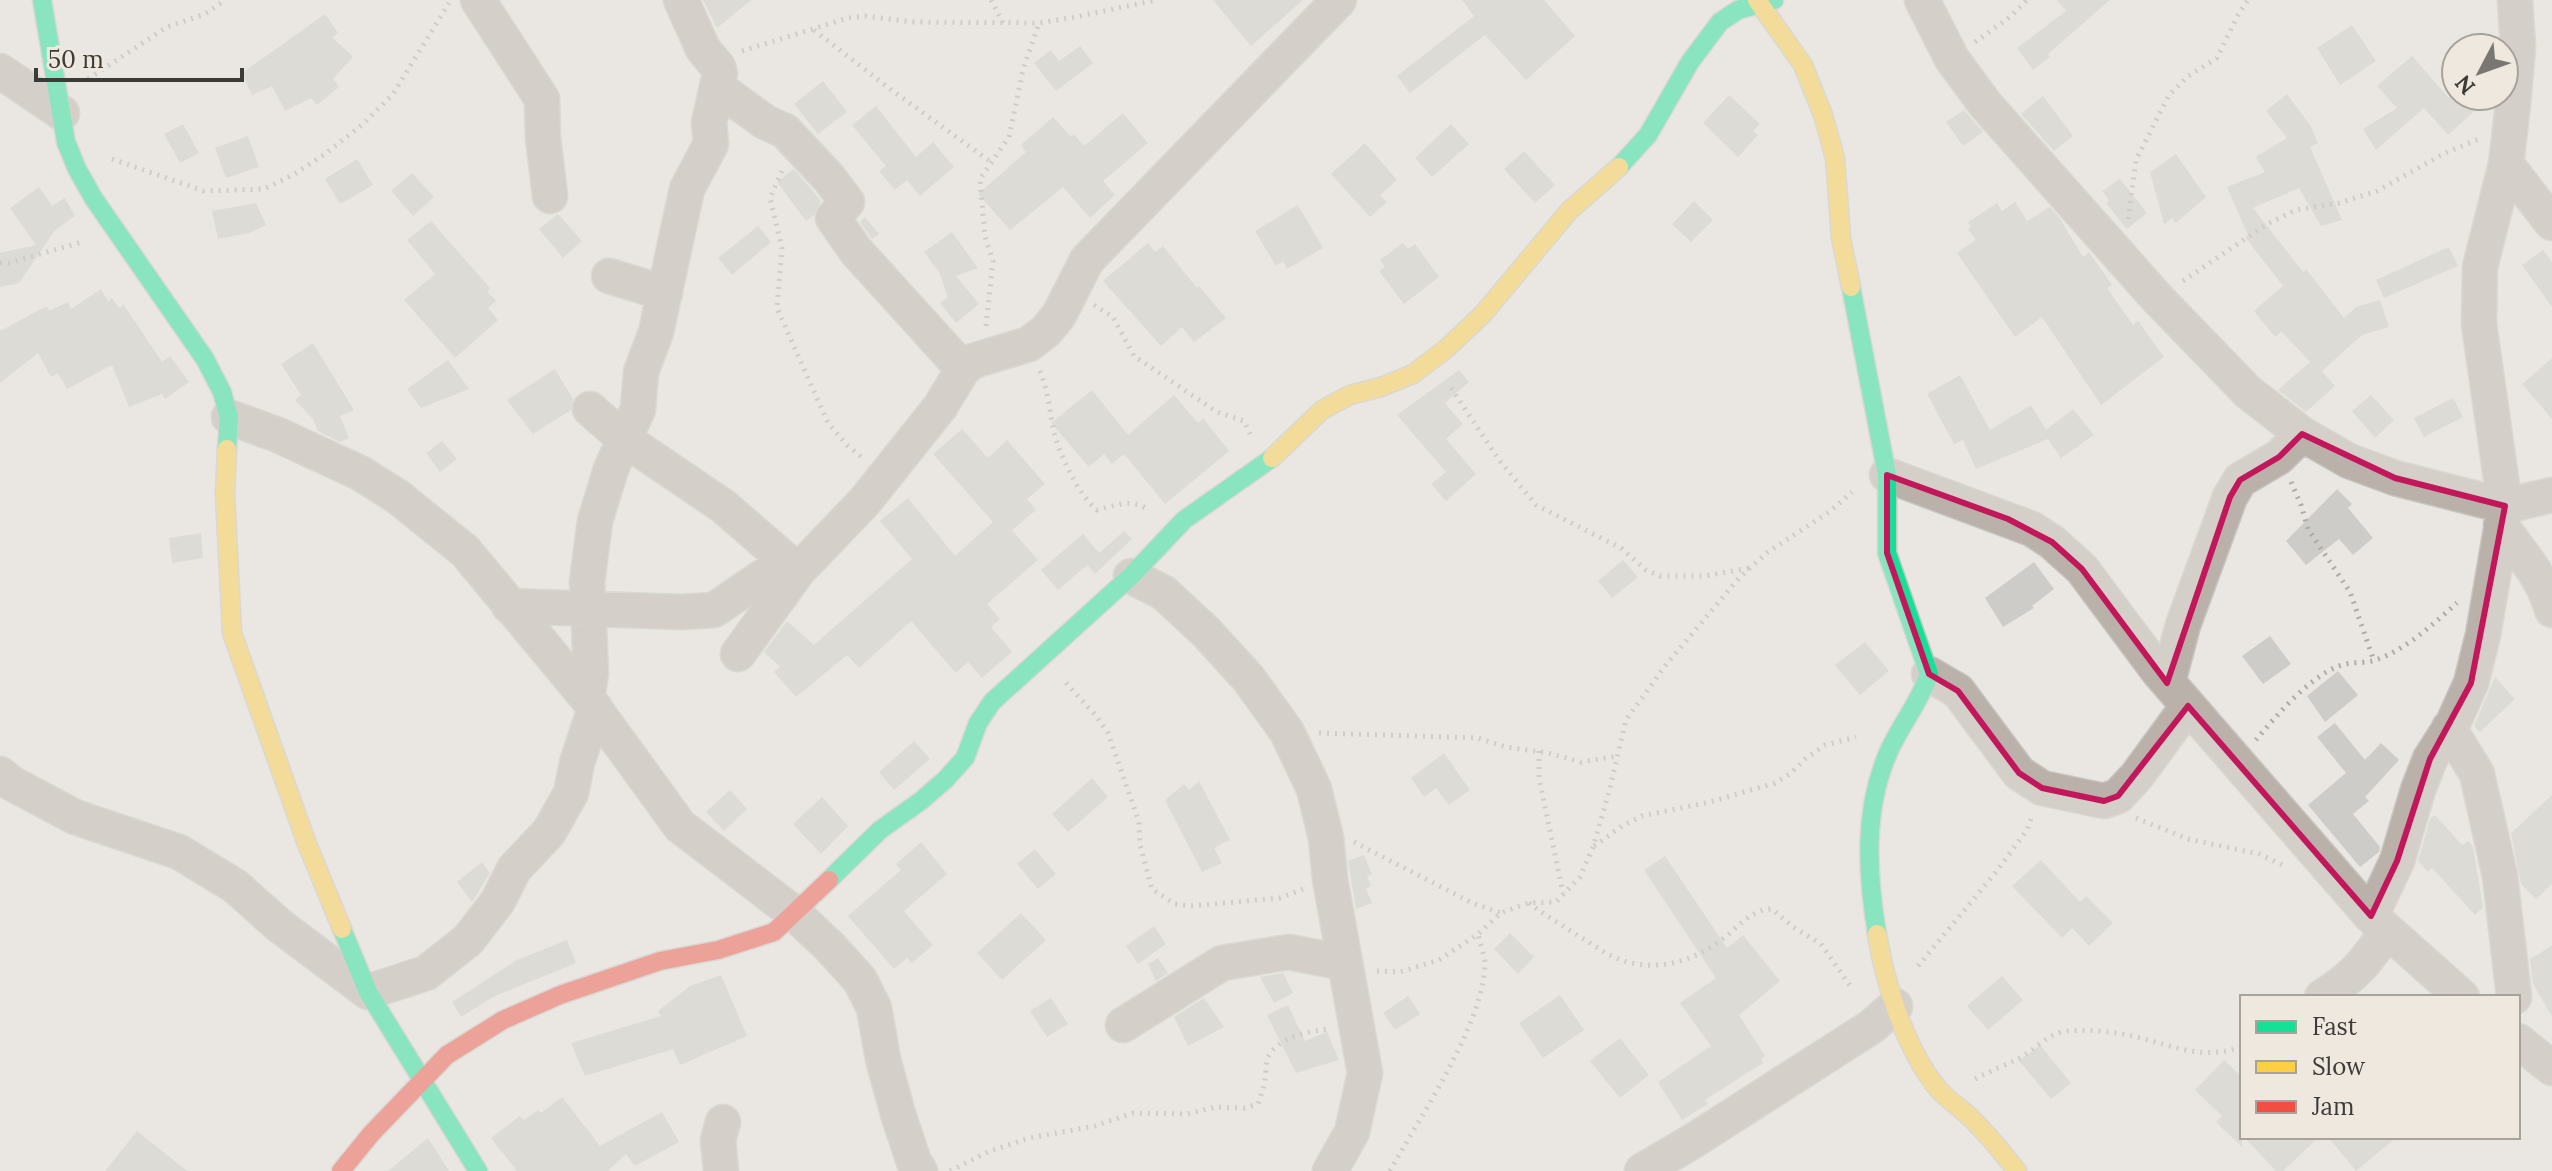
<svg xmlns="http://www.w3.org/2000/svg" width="2552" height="1171" viewBox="0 0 2552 1171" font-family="Lora,serif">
<rect width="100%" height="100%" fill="#eae7e2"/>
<!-- building -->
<path fill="#ceccc8" d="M703,0H751L717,28Z
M1213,0H1303L1251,46Z
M1462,0H1544L1575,36L1526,80L1485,35L1410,93L1397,76L1474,16Z
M2057,0H2110L2048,54L2050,57L2033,70L2017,48L2066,11Z
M325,14L338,33L332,37L353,57L333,79L339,87L317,105L311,98L285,111L272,86L252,95L242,73Z
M2352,25L2376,61L2340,85L2317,48Z
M1080,46L1093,63L1056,91L1034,63L1051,50L1059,61Z
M2412,56L2449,98L2451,96H2491L2448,135L2424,108L2376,150L2363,129L2397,108L2377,86Z
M823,81L847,112L818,134L794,104Z
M2287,94L2310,125L2318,143L2310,147L2342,220L2321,226L2299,188L2253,208L2303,272L2306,269L2344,318L2356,307L2380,300L2389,327L2362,335L2322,371L2335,386L2306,412L2278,390L2310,362L2281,331L2275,337L2254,311L2283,286L2245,237L2248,235L2227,187L2265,172L2256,157L2287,138L2266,111Z
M1729,95L1760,124L1753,131L1758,135L1738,157L1703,123Z
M2043,96L2073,136L2054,151L2021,114Z
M876,106L916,157L933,142L954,167L920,196L907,180L895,190L879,171L886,166L852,125Z
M1964,110L1983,132L1963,146L1946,122Z
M1123,113L1148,143L1103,181L1115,195L1090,218L1063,187L1010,230L978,194L1026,152L1021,145L1053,117L1071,137L1074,134L1084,146Z
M183,124L199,153L180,163L164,134Z
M1451,124L1469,144L1432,177L1415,158Z
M248,136L259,167L226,178L215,148Z
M1365,143L1397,180L1380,195L1387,202L1370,217L1331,174Z
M1524,151L1555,185L1535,203L1504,169Z
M2176,154L2206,197L2176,223L2172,218L2164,224L2150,172Z
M357,159L373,185L340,204L325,179Z
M794,169L821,201L814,215L806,221L777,182Z
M412,173L434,197L413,216L391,191Z
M2120,179L2147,213L2127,229L2106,203L2109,200L2102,191Z
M39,187L52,206L65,198L75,216L55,230L19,283L0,287V253L36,245L10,208Z
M1694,201L1713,220L1691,242L1672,224Z
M2015,202L2027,221L2050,207L2059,217L2083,257L2089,252L2112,285L2107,288L2133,325L2138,321L2164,357L2101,405L2042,317L2015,337L1957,253L1976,240L1968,229L1971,227L1968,222L1997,203L2002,211Z
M256,203L266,225L249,233L218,239L212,211Z
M1298,205L1323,248L1287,269L1283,261L1276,266L1255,231Z
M558,214L582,241L563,258L539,229Z
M865,217L879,234L872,239L860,222Z
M431,221L490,288L487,291L496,301L488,308L498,320L455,358L404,300L435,274L407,240Z
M758,226L771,242L732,275L718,258Z
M952,232L978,268L956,276L979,304L956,323L940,303L948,297L939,272L924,252Z
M1148,243L1155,252L1163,246L1197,288L1199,286L1226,318L1194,342L1182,327L1161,346L1103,281Z
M1403,243L1408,249L1415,244L1439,277L1404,304L1379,271L1385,267L1380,260Z
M2449,247L2458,266L2384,298L2376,280Z
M2543,250L2552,262V307L2522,265Z
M101,289L108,301L112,298L119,308L124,305L162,362L170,356L189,382L165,399L162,394L129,407L112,365L67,389L58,373L51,377L38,353L0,383V331L47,306L49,311L68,302L71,309Z
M313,343L354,410L340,416L349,438L340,442L318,431L313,419L295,400L301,395L281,364Z
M2552,358V419L2522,384Z
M448,360L469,389L421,408L407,389Z
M555,369L573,399L571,410L533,434L507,400Z
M1459,370L1469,382L1445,403L1463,424L1446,439L1476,474L1446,501L1431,484L1446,472L1397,415Z
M1960,375L1990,430L2031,405L2046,430L2073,409L2094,435L2061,458L2048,439L1976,469L1963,440L1954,444L1927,394Z
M1092,390L1128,435L1174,395L1198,423L1203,418L1229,451L1165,504L1124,454L1112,464L1104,454L1089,467L1051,423Z
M2371,395L2394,420L2375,438L2352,411Z
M2453,398L2463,417L2424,437L2414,418Z
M962,429L988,458L1007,440L1045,484L1027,499L1036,510L1012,530L1038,560L987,604L1000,619L991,627L1012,652L982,678L968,662L956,673L911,621L859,668L847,655L796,697L774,672L780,667L764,652L787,621L814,645L912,559L880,521L908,498L955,556L993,522L933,454Z
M442,441L457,459L440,472L426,453Z
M2337,489L2352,504L2348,508L2373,538L2353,555L2339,539L2306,565L2286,541Z
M1124,531L1132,539L1095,574L1087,565L1058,590L1041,570L1083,534L1099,553Z
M201,533L203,558L172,563L169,538Z
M1623,560L1638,577L1612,598L1598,581Z
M2034,562L2054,589L2032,606L2034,608L2003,627L1985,598Z
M2270,636L2291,664L2263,684L2242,656Z
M1865,642L1889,671L1860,695L1835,665Z
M2338,671L2358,695L2325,722L2307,696Z
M2495,677L2515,699L2480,732L2474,726Z
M2335,723L2365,760L2381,743L2399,760L2365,797L2369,801L2353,814L2380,847L2379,852L2360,867L2308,805L2346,773L2317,737Z
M914,741L930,759L894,790L879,772Z
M1444,753L1470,790L1449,805L1436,788L1424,797L1411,778Z
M1092,778L1108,797L1068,832L1052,814Z
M1199,781L1230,840L1214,848L1222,863L1202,872L1165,800L1184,784L1189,790Z
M730,790L747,809L724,831L706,812Z
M2552,795V884L2536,899L2521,884L2511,833Z
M822,797L848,826L821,854L793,824Z
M2435,815L2462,845L2468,841L2473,847L2483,907L2475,915L2432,868L2428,872L2418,861L2430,819Z
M921,842L947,874L904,911L933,945L912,963L907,958L894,969L848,916L901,870L896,864Z
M1035,849L1056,874L1038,889L1017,864Z
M1364,855L1372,874L1367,876L1371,886L1366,889L1372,903L1356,909L1348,861Z
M1665,856L1727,948L1743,935L1780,981L1739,1015L1765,1056L1761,1059L1763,1063L1705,1100L1708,1104L1682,1120L1658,1082L1711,1046L1680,1003L1716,978L1644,870Z
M2041,860L2080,902L2086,896L2113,923L2089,946L2072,928L2062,938L2012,886Z
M482,862L490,873L472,902L457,882Z
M1021,913L1046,940L1002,980L977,953Z
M1154,926L1166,944L1138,964L1126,946Z
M1510,933L1534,957L1518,974L1494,949Z
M567,940L576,963L493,997L461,1017L452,1002L517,960Z
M2552,946V1016L2533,984L2530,959Z
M1158,958L1168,973L1156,981L1148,964Z
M1283,973L1293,993L1274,1003L1260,977Z
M721,975L747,1036L680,1065L673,1049L585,1076L571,1043L661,1016L658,1011L690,986Z
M2002,976L2023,1000L1988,1030L1967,1006Z
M1560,995L1584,1030L1543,1058L1519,1023Z
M1408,996L1420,1014L1395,1030L1383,1013Z
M1051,998L1068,1024L1047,1037L1030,1011Z
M1204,998L1224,1027L1188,1046L1174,1017Z
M1288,1005L1305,1041L1327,1032L1339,1060L1296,1073L1267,1015Z
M1620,1038L1649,1075L1620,1098L1590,1061Z
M2040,1045L2071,1083L2051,1099L2019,1061Z
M2224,1060L2242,1077V1147L2216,1122L2222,1116L2195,1090Z
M562,1097L600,1146L662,1112L679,1142L635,1166L626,1154L608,1171H517L491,1138L520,1116L524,1120L538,1110L541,1113Z
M137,1131L187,1171H105Z
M2244,1137H2319L2283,1171H2276Z
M2328,1137H2397L2356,1171Z
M428,1138L449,1171H388Z"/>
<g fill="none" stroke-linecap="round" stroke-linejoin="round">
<!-- street casing -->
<g stroke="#c7c5c1" stroke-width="37">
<path id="street" d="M478,0L542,99L543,138L550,196
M681,0L703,49L718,67L720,74L717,87L765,122L785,131L829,178L847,202L833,218L856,251L963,369
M1922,0L1952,59L1985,104L2157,298L2248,392L2302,434L2349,461L2395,478L2505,506L2552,495
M0,71L62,113
M2506,164L2552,223
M609,276L665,293
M590,409L624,439L723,506L798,571
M229,417L278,435L360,473L398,497L465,551L587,698L680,826L795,914L830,947L860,980L874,1008L883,1059L898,1114L914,1162L920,1171
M1887,475L2032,529L2052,542L2082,569L2158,671L2371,916L2462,997
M2501,525C2520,553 2544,578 2552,610
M1131,576L1164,593L1206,632L1248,678L1287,732L1314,789L1326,838L1330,879L1365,1073L1352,1132L1330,1171
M509,606L681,612L714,610L786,561
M738,654L798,571L865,501L940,407L963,369L973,361L1029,344L1046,331L1059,315L1087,260L1339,0
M1929,674L1958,691L2019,773L2042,788L2104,801L2118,796L2136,777L2188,706
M2168,682L2183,625L2230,497L2240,480L2279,457L2302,434
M587,698L591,673L587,582L595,521L611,469L638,409L641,372L656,332L687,189L711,144L709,123L717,87
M2449,728L2477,774L2500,876L2514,997
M0,774L11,783L75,817L179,852L235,886L280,926L368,992L426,973L468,940L498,901L514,869L549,832L571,793L577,763L595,708
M2371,916L2397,861L2418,790L2430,759L2453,723L2471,683L2483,635L2505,506L2479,324L2480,267L2506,164L2513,104L2518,47L2515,0
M2322,997C2354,977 2366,962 2387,931
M1123,1025L1222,963L1289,952L1345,963
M2518,1041L2552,1068
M721,1171L718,1140L723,1122
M1642,1171L1693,1141L1871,1027L1895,1006"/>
</g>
<!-- fast casing -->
<g stroke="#c7c5c1" stroke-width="21">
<path id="fast" d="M42,0L66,142L77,169L94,199L205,359L222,392L229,417L227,449
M1619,167L1648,135L1690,62L1720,22L1738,10L1774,0
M1851,287L1887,475V553L1929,674C1920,702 1901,724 1889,751C1863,809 1867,873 1877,934
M829,880L880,830L922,800L945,780L965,758L978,723L992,702L1131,576L1184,520L1272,458
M342,929L368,992L478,1171"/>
</g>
<!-- slow casing -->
<g stroke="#c7c5c1" stroke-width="21">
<path id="slow" d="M1757,0L1803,65L1823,115L1835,158L1841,238L1851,287
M227,449L225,494L232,633L307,844L342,929
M1272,458L1322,410L1350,395L1381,387L1413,374L1447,348L1483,314L1569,211L1619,167
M1877,934C1885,984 1906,1051 1939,1090C1949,1101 1962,1109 1972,1119C1988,1135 2003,1153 2017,1171"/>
</g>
<!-- jam casing -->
<g stroke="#c7c5c1" stroke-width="21">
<path id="jam" d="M341,1171L371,1134L447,1055L503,1020L560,995L660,961L718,950L774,932L829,880"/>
</g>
<!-- path -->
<path stroke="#b1aaa5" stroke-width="5" stroke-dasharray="2 6" stroke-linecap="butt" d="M991,0L1003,23
M814,30L890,89L991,162
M1975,42L2010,17L2027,0
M742,51L848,18L865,16L912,22L1039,23L1075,17L1157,0
M88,79L167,27L205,14L225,0
M112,159L204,191L264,189L293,175L325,154L363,124L393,94L449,3
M782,171L770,198L782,248L777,308L828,423L848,446L864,459
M2128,219L2136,160L2169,95L2187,77L2217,58L2238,15L2248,0
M0,263H9L82,242
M2183,281L2267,224L2296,210L2339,203L2377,191L2445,153L2481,138
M1094,305L1113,317L1134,356L1217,412L1244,421L1250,434
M986,326L993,261L985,237L980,179L1009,137L1023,70L1039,23
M1040,371C1048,391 1050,412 1054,433C1060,455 1079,496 1097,510C1114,506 1131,498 1147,509
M1451,388L1499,460L1536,505L1621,548L1646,570L1660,576H1705L1749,568
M2291,482L2301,505L2308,529L2350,592L2374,661
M1066,683L1097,717L1108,733L1139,822L1140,845L1152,889L1175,904L1191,906L1280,898L1303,889
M1319,733L1478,738L1506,747L1548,753L1581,762L1618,756
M2256,740C2276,716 2309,677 2339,666C2350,661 2364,664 2376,660C2407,649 2433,624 2457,603
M1539,751V778L1563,893
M2136,818L2188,839L2259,854L2285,866
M1354,842L1472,903L1501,913
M1594,846L1622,826L1642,816L1710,802L1775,783L1790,774L1805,759L1825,745L1856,737
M1529,903C1545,915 1563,926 1580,937C1591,943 1601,951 1612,956C1648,974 1690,964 1721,940C1737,929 1751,909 1772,909L1793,927L1821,944L1851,987
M1918,966L1996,872L2027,830L2032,816
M1377,971L1400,972L1439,960L1478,934L1501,913L1528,903L1556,902L1580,877L1593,847L1609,792L1626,720L1665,666L1739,578L1768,552L1829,512L1852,492
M1975,1079C1990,1071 2006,1065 2020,1058C2036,1049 2048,1033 2067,1031C2092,1029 2117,1032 2141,1038C2175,1047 2207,1061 2242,1046
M950,1171L988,1152L1029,1138L1095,1126L1133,1113L1187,1114L1216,1107L1244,1108L1258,1104C1261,1095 1264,1087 1265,1079C1266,1073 1266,1065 1267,1060C1274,1038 1309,1031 1328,1029
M1390,1171C1420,1116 1483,1026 1485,964C1485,955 1480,944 1478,934"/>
<!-- street -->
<use href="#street" stroke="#bab1aa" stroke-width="34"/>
<!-- fast -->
<use href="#fast" stroke="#16e098" stroke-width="18"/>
<!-- slow -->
<use href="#slow" stroke="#ffcf43" stroke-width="18"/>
<!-- jam -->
<use href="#jam" stroke="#f24e42" stroke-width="18"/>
</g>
<!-- marked area -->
<path d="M0 0H2552V1171H0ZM2302,434L2395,478L2505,506L2471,683L2430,759L2397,861L2371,916L2188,706L2118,796L2104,801L2042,788L2019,773L1958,691L1929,674L1887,553V475L2008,519L2052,542L2082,569L2167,683L2230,497L2240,480L2279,457Z" fill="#eae7e2" fill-opacity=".55" fill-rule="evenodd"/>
<path fill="none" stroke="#c2185b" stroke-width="6" stroke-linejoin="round" d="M2302,434L2395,478L2505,506L2471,683L2430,759L2397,861L2371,916L2188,706L2118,796L2104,801L2042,788L2019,773L1958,691L1929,674L1887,553V475L2008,519L2052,542L2082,569L2167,683L2230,497L2240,480L2279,457Z"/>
<!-- legend -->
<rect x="2240" y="995" width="280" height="144" fill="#eee8df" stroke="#a7a39c" stroke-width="2"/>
<rect x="2256" y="1021" width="40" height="12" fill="#16e098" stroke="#a7a39c" stroke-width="2"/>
<text x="2312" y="1035" font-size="24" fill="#3d3b37">Fast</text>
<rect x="2256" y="1061" width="40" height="12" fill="#ffcf43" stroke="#a7a39c" stroke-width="2"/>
<text x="2312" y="1075" font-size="24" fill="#3d3b37">Slow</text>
<rect x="2256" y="1101" width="40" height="12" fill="#f24e42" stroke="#a7a39c" stroke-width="2"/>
<text x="2312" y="1115" font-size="24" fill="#3d3b37">Jam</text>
<!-- north arrow -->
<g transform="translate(2480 72) rotate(229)"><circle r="38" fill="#eee8df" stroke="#a7a39c" stroke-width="2"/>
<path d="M0-6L14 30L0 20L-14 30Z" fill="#7a7773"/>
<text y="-12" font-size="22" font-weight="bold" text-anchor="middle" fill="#3d3b37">N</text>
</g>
<!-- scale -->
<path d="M36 68v12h206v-12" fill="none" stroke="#3d3b37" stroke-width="4"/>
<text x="48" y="68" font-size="24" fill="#3d3b37" stroke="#eee8df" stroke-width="6" paint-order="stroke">50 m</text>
</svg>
